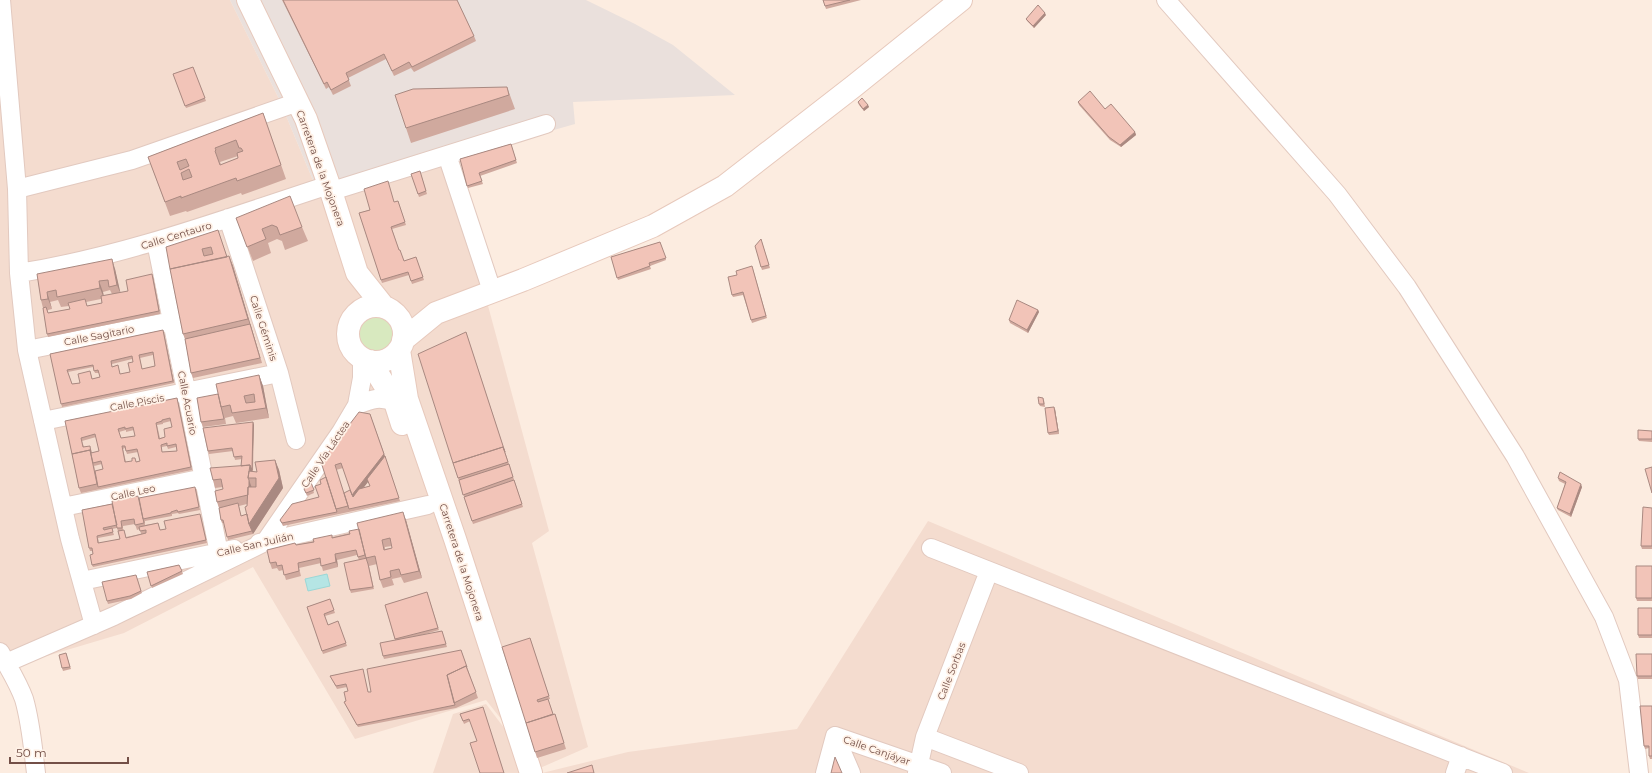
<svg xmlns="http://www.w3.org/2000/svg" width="1652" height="773" viewBox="0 0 1652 773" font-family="Montserrat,sans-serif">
<rect width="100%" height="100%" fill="#fcece0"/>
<!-- residential -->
<path fill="#f4dccf" d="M0,0H230L279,99L322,202L458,157L501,296L487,302L549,531L532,543L588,747L540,768L486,700L355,739L253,567L124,633L3,669L0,663Z
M928,521L1529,773H542L628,752L797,729Z
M486,704L538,773H433L453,714Z"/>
<!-- industrial -->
<path fill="#eae0dc" d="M230,0H586L635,24L673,45L735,95L573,102L575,124L458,157L322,202L279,99Z"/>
<!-- green -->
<path fill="#d8e9bf" d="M357 332a19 19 0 1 1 38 0a19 19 0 1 1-38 0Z"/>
<!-- water -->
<path fill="#b5e5e4" stroke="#9bd7d6" d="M327,574L330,586L308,591L305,579Z"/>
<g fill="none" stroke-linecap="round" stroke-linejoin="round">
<!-- street casing -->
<g stroke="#e2c9bf" stroke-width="20">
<path id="street" d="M1,0L17,189L19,273L27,350L70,539L94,625
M1166,0L1337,194L1407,287L1515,456L1604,617L1628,680L1639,773
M447,155L492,291
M17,189L132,160L298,102
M332,191L546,124
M228,218L279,373L296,440
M156,242L221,563
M19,273C126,256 227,218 329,185
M27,350L172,321
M357,405C372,399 379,396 395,402
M43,421L279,373
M63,507L204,478
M259,543L428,505
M931,548L1503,773
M82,581L234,549
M0,652C8,667 18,682 24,699C31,723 33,749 36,773
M6,663L114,616L265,542L341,432L357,405L362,378V357
M835,736L942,773
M835,736L851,773
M925,737L1019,773
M825,773L835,736
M917,773L925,737L989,571
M1455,773L1461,756"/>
</g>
<!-- secondary casing -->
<g stroke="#e7c9bc" stroke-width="24">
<path id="secondary" d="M248,0L306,119L329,185L357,273L384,307
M348 334a28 28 0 1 1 56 0a28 28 0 1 1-56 0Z
M403,340L436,313L523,280L653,226L725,186L854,86L961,0
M399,350L407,399L455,539L531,773
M370,361L395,402L402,424"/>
</g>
<!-- street -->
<use href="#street" stroke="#fff" stroke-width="18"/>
<!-- secondary -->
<use href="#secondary" stroke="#fff" stroke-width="22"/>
</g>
<!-- wall -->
<path fill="#d0a99e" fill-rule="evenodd" d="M282,0H457L474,36L476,41L414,72L411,68L394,76L386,59L348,78L351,86L333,95L329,87L326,89Z
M823,0H861L826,9Z
M1046,15L1034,28L1027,21L1026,19Z
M193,67L206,101L186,108L173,74Z
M507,87L515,109L411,143L406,128Z
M858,102L868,105L869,107L864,111L859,105Z
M1078,102L1105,109L1135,132L1136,135L1121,147L1110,140L1079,105Z
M263,113L286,179L242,195L241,193L187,212L186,211L170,216L148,157ZM238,156V158L220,165L221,164L220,162Z
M511,144L517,163L480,176L483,184L468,188L460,159Z
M420,171L427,194L419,197L411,174Z
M398,201L406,225L392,229L399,250L404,261L416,257L424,280L412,284L409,275L382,283L359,213Z
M236,218L302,227L308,241L285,250L282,241L277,239L268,243L271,253L253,261Z
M218,230L227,257L229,256L233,266L262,363L193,378L191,373L185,339L183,334L170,269Z
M660,242L666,260L650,266L651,269L618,280L611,257Z
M762,242L770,268L762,270L761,267Z
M115,269L120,293L128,291L153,277L160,314L48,337L47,334L43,308L41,300L37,274ZM110,290L112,294L104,296L103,292ZM101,299L102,303L87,306L86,302ZM58,300L61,307L69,306L70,309L48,313V310L52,309L50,302Z
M753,269L767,318L752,323L743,295L733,297L732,295L737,275Z
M1038,310L1039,312L1028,333L1010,323L1009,320Z
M163,330L174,383L62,407L50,354ZM153,355L155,366L142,369L140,358ZM132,359L133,362L130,372L120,374L118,365L112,367V364ZM93,367L95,373H99L100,377L92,379L91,374L80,383L72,384L68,372Z
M466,332L523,507L473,524L453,463Z
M259,375L263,386L269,418L236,423L233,416L225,418L226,424L203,427L201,422L218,394Z
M177,398L192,470L81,493L79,488L65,421ZM171,421L172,427L165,437L160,438L157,425L163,424V423ZM126,430V432L134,430L135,436L121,438L119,432ZM96,437L99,451L92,453L91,449L84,447L82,441ZM167,446L168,449L176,447L177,451L162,452V447ZM125,448L127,454L138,452L140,461L136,462H126L123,449ZM102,464L103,469L95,471L94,465V466Z
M1043,398L1044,400L1045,407L1040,406L1039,404Z
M1055,409L1059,434L1049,435L1048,433Z
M370,414L400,501L283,526L280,520L319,497L321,484ZM343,468L350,490L347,502L336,470ZM368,481L370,486L363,488Z
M253,422L254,425L253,472H257L275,460L279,470L283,488L253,534L228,540L224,523H222L221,520L219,508L217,502L223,489V487L215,488L213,480L241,466L242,459L235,460L233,451L209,454L208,451ZM247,504V514L241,516L239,506Z
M1652,431V442L1639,441L1638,439Z
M1558,478L1582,487L1571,517L1558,510L1557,508L1565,484L1559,481Z
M310,480L314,493L307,496L304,489Z
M196,489L200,510L179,514L178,513L172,514V516L145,521V525L158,523L160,530L166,529L201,516L207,543L93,567L92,565L93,554V551H90L89,548L82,510L139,498ZM135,524L137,530L140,529L141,534L146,533L126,537L125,533L123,530V526ZM117,528L120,539L99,543L98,538L114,535L112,529Z
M1652,508V549H1642L1641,546Z
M406,520L422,578L404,583L401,577L392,579L394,585L383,588L380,580L377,564L369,566L374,589L351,593L350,590L359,560L357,555L337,560L338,567L323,571L321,563L299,568L301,576L286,580L283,570L279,571L277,568L272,569L270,563L296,545L333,537ZM392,546V548L385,549V547Z
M179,565L183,574L152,588L147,572Z
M1652,566V601H1637L1636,598Z
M136,575L142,593L131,599L108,604L107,601Z
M427,592L439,630L415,637L442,631L447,647L384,659L383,656L395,640L385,605Z
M330,599L335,613L325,616L328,625L338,621L347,646L323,654L307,607Z
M1652,608V638H1639L1638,635Z
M530,638L550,699H548L553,714H555L566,749L537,758L526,723Z
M461,650L478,698L456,708L358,727L344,702L346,701L348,691L347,687L337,689L330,676L363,669L368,692H371Z
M66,653L71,669L63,671L62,668Z
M1652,654V679H1638L1637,676Z
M1652,706V759H1650L1649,756V748L1645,749L1644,746Z
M483,707L504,773L477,741L470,721L464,724L460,714Z"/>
<!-- shaded-wall -->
<path fill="#a98981" d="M1045,13L1046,15L1034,28L1033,26Z
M868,105L869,107L864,111L863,109Z
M1135,132L1136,135L1121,147L1120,145Z
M229,256L233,266L262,363L248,319Z
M112,259L115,269L121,295L117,285Z
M152,274L153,277L160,314L159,311Z
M99,281L103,292L104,299L100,288Z
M47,292L50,302L52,309L48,299Z
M1038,310L1039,312L1028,333L1027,330Z
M163,330L164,333L174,383L173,381Z
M259,375L263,386L269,418L266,408Z
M177,398L178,401L192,470L191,467Z
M1054,407L1055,409L1059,434L1058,431Z
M370,414L386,459L400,501L386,459L354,500L352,495Z
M253,422L254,425L252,478H249Z
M275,460L279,470L283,488L253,534L249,524Z
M249,480L252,488L249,495Z
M1581,484L1582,487L1571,517L1570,514Z
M403,512L406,520L422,578L419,571Z
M335,554L337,560L338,567L336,562Z"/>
<!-- building -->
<path fill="#f2c4b8" stroke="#a98981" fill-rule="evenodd" d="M283,0H457L474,36L412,67L409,62L392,71L384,54L346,73L349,80L331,90L327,82L324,84Z
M823,0H850L825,6Z
M1038,5L1045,13L1033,26L1026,19Z
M193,67L205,98L185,106L173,74Z
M507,87L509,95L406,128L395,95L413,89Z
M1090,91L1105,109L1111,104L1135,132L1120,145L1109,137L1078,102Z
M862,98L868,105L863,109L858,102Z
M263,113L281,165L237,181L236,178L181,198V196L165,202L148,157ZM236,140L239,148H241L243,151L237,153L238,158L220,165L215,151L216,150L215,148ZM186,159L189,166L180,170L177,162ZM189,169L192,177L183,180L181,173Z
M511,144L516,160L479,173L482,181L467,186L460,159Z
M420,171L426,191L418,194L411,174Z
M388,181L394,202L398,201L405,222L391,227L399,250H400L404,261L416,257L423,277L411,281L408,272L381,280L359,213L370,210L364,189Z
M290,196L302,227L280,235L277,227L272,225L262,229L266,239L247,247L236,218Z
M218,230L227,257L170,269L166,247ZM211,247L213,254L204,256L202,249Z
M761,239L769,265L761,267L755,246Z
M660,242L666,258L649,263L650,266L617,278L611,257Z
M229,256L248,319L183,334L170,269Z
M112,259L117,285L109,287L108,280L99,281L100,288L57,297L56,290L47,292L48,299L41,300L37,274Z
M752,266L766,316L751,320L743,292L732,295L728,277L737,275L736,271Z
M152,274L159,311L47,334L43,308L46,307L48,313L70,309L68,303L85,299L87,306L102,303L101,296L128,291L126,280Z
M1017,300L1038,310L1027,330L1009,320Z
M250,324L260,358L191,373L185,339Z
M163,330L173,381L61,404L50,354ZM153,352L155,366L142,369L139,355ZM132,356L133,362L128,363L130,372L120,374L118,365L112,367L111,361ZM93,365L94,371L98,370L100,377L92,379L90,371L78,374L80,383L72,384L67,370Z
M466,332L505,452L503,447L453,463L418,354Z
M259,375L266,408L232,413L230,405L221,407L216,384ZM254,394L255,402L246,403L244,396Z
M218,394L224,419L201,422L197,398Z
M1038,397L1043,398L1044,404H1039Z
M177,398L191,467L98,487L95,471L103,469L101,461L93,463L90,450L72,454L65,421ZM170,418L172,427L164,429L165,437L159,439L156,423L162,421V420ZM125,427V429L133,427L135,436L121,438L118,429ZM95,434L99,451L91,453L90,446L83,447L81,438ZM167,443V446L176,444L177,451L162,452L161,445ZM122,446H125L126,451L137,449L140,461L136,462L135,458H132V461L125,462Z
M1054,407L1058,431L1048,433L1045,408Z
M359,412L370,414L384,454L352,495L341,463L335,465L348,506L336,509L321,462Z
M253,422L252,470L250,465L241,466L242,456L234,457L232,448L208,451L203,428Z
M1638,430L1652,431V439H1638Z
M503,447L508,462L458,478L453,463Z
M90,450L97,484L79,488L72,454Z
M385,456L399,498L349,509L344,493L350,490L353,497L359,489L370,486L367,479Z
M275,460L279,478L249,524L245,507L247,506L248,487H256V478H248L249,471L257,472L255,462Z
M509,464L513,477L463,495L459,480Z
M250,465L248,478L249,480V487H248V495L217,502L215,491L223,489L221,479L213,480L210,468Z
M1652,467V493L1645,469Z
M1560,472L1581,484L1570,514L1557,508L1566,482L1558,478Z
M326,477L337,512L282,523L280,520L292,504L319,497L315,486L321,484L320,480Z
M310,480L314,490L306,493L304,489Z
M514,480L522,504L472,521L464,497Z
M195,487L199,507L178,512L177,510L171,512V513L143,519L139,498Z
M138,496L144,523L135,525L134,519L121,521L122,528H117L112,501Z
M238,503L241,516L247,514L249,524L252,531L227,537L223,520H221L219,508Z
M112,504L117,525L103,528L104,530L112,528L113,532L97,536L98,543L120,539L118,531L124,530L126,538L146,533V530L140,531L139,527L158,523L160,530L166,529L164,521L200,514L206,540L92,565L90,555L93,554L92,548H89L82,510Z
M1643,507L1652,508V546H1641Z
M403,512L419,571L401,575L399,569L390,571L391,577L380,580L375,556L366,558L357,523ZM390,538L392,548L384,550L382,540Z
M359,529L365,555L358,557L356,550L335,554L336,562L321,566L320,558L298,563L299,571L284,575L282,565L277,566L276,562L270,563L267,550L295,543L296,545L314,542L313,539L332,535V538L350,534L349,531Z
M366,558L368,564L373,587L350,590L344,563L367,558Z
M179,565L182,571L151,586L147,572Z
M1636,566H1652V598H1636Z
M136,575L141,591L130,596L107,601L102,582Z
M427,592L438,628L395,639L385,605Z
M330,599L334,610L324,614L328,625L338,621L346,643L322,651L307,607Z
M1638,608H1652V635H1638Z
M442,631L446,644L383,656L380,643Z
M530,638L549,696L537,700L538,702L548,699L553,714L526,723L502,647Z
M461,650L467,667L466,666L447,675L455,705L357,725L344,702L346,701L344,692L348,691L346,684L336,686L330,676L363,669L368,692H371L367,669Z
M66,653L70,667L62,668L59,655Z
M1636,654H1652V676H1637Z
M466,666L476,692L454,703L447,675Z
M1640,706H1652V756H1649V746H1644Z
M483,707L504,773H480L470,743L477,741L469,719L463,721L460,714Z
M555,714L564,743L535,752L526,723Z
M835,757L842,773H831Z
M592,765L594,773H567Z"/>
<g text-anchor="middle" stroke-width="3.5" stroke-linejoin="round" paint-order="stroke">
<!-- street labels -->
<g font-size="10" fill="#734f47" stroke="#fff1e6">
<text transform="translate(321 168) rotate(70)" y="4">Carretera de la Mojonera</text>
<text transform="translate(176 235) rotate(-17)" y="4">Calle Centauro</text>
<text transform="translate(264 328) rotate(72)" y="4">Calle Géminis</text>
<text transform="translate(99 335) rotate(-11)" y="4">Calle Sagitario</text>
<text transform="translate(137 402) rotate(-11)" y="4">Calle Piscis</text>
<text transform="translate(188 403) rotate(79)" y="4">Calle Acuario</text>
<text transform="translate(325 454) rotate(-56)" y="4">Calle Vía Láctea</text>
<text transform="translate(133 492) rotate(-12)" y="4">Calle Leo</text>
<text transform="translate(255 544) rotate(-13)" y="4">Calle San Julián</text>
<text transform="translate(462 562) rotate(72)" y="4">Carretera de la Mojonera</text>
<text transform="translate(951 671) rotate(-69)" y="4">Calle Sorbas</text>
<text transform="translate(877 750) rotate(19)" y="4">Calle Canjáyar</text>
</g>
</g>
<!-- scale -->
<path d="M10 757v6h118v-6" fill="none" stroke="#734f47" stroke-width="2"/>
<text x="16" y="757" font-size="12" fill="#734f47" stroke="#fff1e6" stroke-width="3" paint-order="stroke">50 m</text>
</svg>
